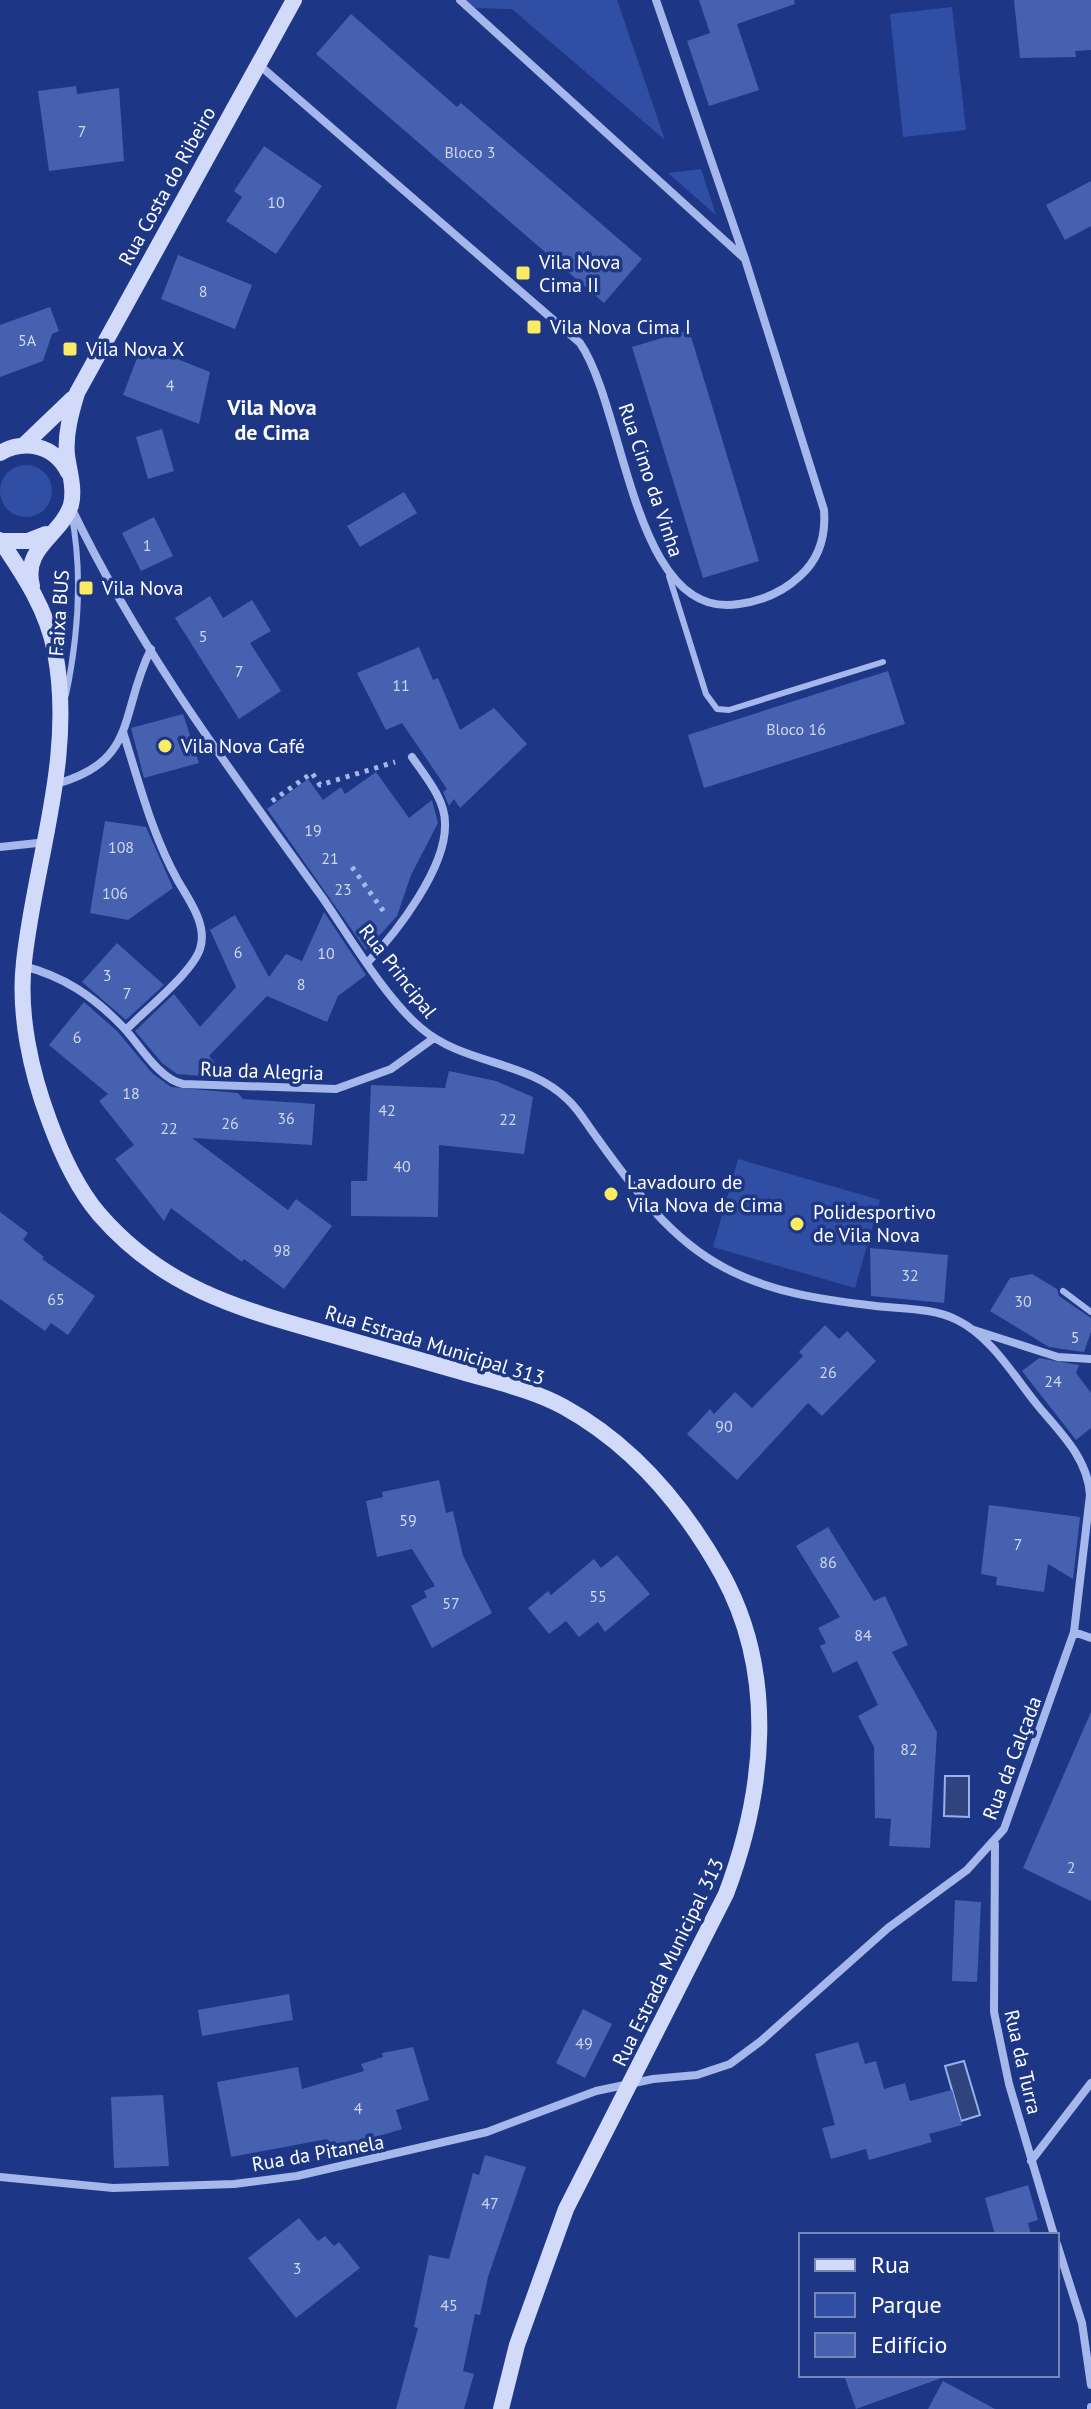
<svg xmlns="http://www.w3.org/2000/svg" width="1091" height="2409" viewBox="0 0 1091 2409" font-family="'PT Sans',sans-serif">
<rect width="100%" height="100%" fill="#1d3786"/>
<!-- green -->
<path fill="#304fa4" d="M466,0H617L665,140L512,9L473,8Z
M952,7L966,130L903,137L890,14Z
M701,169L716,215L668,173Z
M0 491a26 26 0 1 1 52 0a26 26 0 1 1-52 0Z
M738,1159L880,1200L855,1288L713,1247Z"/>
<!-- water -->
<path fill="#2f437e" stroke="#98b0ed" stroke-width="2" d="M945,1776H969V1817L944,1816Z
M964,2061L980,2115L961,2121L945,2066Z"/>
<!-- building -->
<path fill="#4561af" d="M699,0H794L795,4L737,24L759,90L709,106L687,41L710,33Z
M1014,0H1091V50L1075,51L1076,57L1020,58Z
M351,14L457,107L461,103L642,259L604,303L316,54Z
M76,86L77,94L119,88L124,161L49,171L38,91Z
M264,146L322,186L276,254L226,221L242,197L234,191Z
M1091,181V226L1065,240L1046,205Z
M178,255L252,285L235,329L161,299Z
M50,307L59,331L52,334L43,361L0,377V325Z
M689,330L759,561L703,578L632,347Z
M142,345L210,372L199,424L123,395Z
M162,429L174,471L148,479L136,437Z
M404,492L417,513L360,547L347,526Z
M154,517L173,556L141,571L122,533Z
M210,596L223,618L252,600L271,631L250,643L281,691L239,719L175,618Z
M419,647L433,680L438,678L460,730L494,708L527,744L460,808L454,799L449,806L443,792L447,789L402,723L386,730L357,673Z
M888,671L905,724L704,788L688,735Z
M183,714L199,763L144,778L131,728Z
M376,772L409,818L432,800L438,823L411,875L397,916L366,950L267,809L308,779L323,800L341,787L345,794Z
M105,821L146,827L173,888L128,920L90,913Z
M324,912L366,975L338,996L327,1022L267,996L209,1056L227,1078L177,1074L162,1063L135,1031L174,994L200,1027L236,987L210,930L235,915L269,977L286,954L302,961Z
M117,943L164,985L126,1020L82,982Z
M84,1002L117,1031L152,1073L171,1087L238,1093L243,1099L315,1104L312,1145L192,1138L288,1210L296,1199L332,1226L284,1289L244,1259L242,1262L171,1208L164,1221L115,1159L134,1145L99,1101L108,1094L49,1045Z
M449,1071L496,1081L533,1097L524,1154L439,1145L438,1217L351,1216V1181H367L371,1085L445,1088Z
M0,1212L28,1233L23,1240L44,1257L42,1259L95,1296L68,1335L51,1323L45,1331L0,1299Z
M870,1248L948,1255L944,1303L871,1296Z
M1032,1274L1057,1289L1059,1296L1091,1318V1332L1084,1352L1049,1347L990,1311L1010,1278Z
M825,1325L839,1339L847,1331L876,1361L822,1416L808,1403L737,1480L687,1434L710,1409L714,1414L735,1392L752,1408L803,1356L799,1352Z
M1039,1358L1079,1365L1076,1373L1091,1393V1428L1076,1440L1022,1371Z
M439,1480L446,1513L453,1511L463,1556L492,1613L432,1648L411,1606L427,1597L424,1591L435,1586L412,1549L377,1557L366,1501L383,1497L382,1492Z
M989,1505L1080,1517L1073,1579L1048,1564L1044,1592L996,1585L997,1577L981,1574Z
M828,1527L874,1601L885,1596L908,1645L892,1652L937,1732L930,1848L889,1846L891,1819L875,1818L874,1747L858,1716L878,1705L857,1661L833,1673L820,1646L826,1643L818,1628L840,1617L796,1546Z
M617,1555L650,1594L605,1632L598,1622L579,1637L566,1621L549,1634L528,1608L548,1591L551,1595L594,1559L601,1568Z
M1091,1712V1901L1023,1868Z
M955,1900L981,1902L977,1982L952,1981Z
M289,1994L293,2020L202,2036L198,2010Z
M583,2009L612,2024L585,2078L556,2063Z
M858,2042L865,2064L876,2061L884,2089L905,2083L910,2101L952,2090L962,2125L929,2134L932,2142L869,2160L866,2149L831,2159L822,2128L835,2125L815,2054Z
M413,2047L429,2100L396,2110L402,2129L330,2151L327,2139L231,2157L217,2082L298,2067L302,2089L364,2071L361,2064L383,2057L382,2053Z
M163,2095L169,2166L114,2168L111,2097Z
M485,2155L526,2167L488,2277L480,2315L475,2314L463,2371L474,2374L464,2409H396L418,2328L414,2327L429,2255L449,2259L473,2173L479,2175Z
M1028,2185L1038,2220L1028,2223L1031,2235H995L985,2198Z
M299,2218L318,2241L325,2236L334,2246L339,2242L360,2268L296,2318L248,2258Z
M844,2375H944V2377L856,2409Z
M943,2381L995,2409H928Z"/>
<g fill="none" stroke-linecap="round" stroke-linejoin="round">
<!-- path -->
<path stroke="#a5b7eb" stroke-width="5" stroke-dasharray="4 6" stroke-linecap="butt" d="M272,801L312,773L320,785L395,762
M352,867L384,912"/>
<!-- service -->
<path stroke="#a5b7eb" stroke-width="6" d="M669,576L706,694L717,709L729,710L883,662
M66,695C78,637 83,571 71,512
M1063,1291L1091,1312"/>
<!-- minor -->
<path stroke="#a5b7eb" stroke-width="8" d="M460,0L745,259
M258,64L580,343C626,410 633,622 739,604C761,601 783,592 800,576C819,559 826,536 824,510L745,259L656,0
M123,732C139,782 152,835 178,881C189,900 208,925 200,949C192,973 145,1010 126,1030
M56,784C139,761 119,713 151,649
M0,847L47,842
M368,962C397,932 447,867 445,823C445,799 425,776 412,757
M23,966C63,976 93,996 122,1026C139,1043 158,1079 183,1084L336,1089L391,1069L434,1038
M974,1330L1058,1357L1091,1359
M1074,1632L1091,1638
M995,1844L994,2012L1009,2084L1054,2235
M1031,2161L1091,2083
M0,2177L113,2188L234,2184L297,2176L487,2132L596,2091L653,2079L697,2075L730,2064L761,2041L888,1928L967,1870L1004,1829L1074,1632L1090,1495C1088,1459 1061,1433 1039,1407C1015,1378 992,1337 957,1320C934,1308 902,1309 876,1306C824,1300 772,1293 725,1268C669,1239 631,1185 595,1135C586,1123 579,1110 568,1100C528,1060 464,1065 421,1028C386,999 349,936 322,897C232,773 137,646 71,507
M1057,2244L1082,2323L1091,2385
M1091,2409V2407"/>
<!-- secondary -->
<path stroke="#d1daf8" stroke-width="16" d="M24,445L72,399
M0,453C25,439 54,445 68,472
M0,540C24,575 47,610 55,652C75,758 35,859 24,962C18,1014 31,1072 49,1120C61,1153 76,1187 99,1214C162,1287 236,1308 325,1333C370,1346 416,1359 462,1372C496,1382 533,1390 564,1407C633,1445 684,1506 722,1574C777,1674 765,1791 726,1894L566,2209L517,2345L501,2409
M0,541H28L46,534
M32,586C22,547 61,536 71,505C75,488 69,471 67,455C65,434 71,413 77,393L294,0"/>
</g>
<!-- markers -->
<g fill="#fbeb63" stroke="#1d3786" stroke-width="3">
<rect x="515" y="265" width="16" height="16" rx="4"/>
<rect x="526" y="319" width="16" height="16" rx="4"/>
<rect x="62" y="341" width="16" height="16" rx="4"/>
<rect x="78" y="580" width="16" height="16" rx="4"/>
<circle cx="165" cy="746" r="8"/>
<circle cx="611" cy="1194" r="8"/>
<circle cx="797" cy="1224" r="8"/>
</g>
<g text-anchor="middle" stroke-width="7" stroke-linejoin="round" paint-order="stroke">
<!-- number labels -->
<g font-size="16" fill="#d0d8eb">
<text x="82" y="137">7</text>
<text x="470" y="158">Bloco 3</text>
<text x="276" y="208">10</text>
<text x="203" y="297">8</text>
<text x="27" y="346">5A</text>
<text x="170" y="391">4</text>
<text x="147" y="551">1</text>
<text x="203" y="642">5</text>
<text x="239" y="677">7</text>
<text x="401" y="691">11</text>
<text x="796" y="735">Bloco 16</text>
<text x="313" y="836">19</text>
<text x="121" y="853">108</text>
<text x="330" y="864">21</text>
<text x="343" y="895">23</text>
<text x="115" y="899">106</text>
<text x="238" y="958">6</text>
<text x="326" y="959">10</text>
<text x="107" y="981">3</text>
<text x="301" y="990">8</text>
<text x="127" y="999">7</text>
<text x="77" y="1043">6</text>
<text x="131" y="1099">18</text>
<text x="387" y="1116">42</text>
<text x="286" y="1124">36</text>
<text x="508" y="1125">22</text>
<text x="230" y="1129">26</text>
<text x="169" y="1134">22</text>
<text x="402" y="1172">40</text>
<text x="282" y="1256">98</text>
<text x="910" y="1281">32</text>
<text x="56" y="1305">65</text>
<text x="1023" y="1307">30</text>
<text x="1075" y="1343">5</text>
<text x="828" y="1378">26</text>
<text x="1053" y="1387">24</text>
<text x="724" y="1432">90</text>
<text x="408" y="1526">59</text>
<text x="1018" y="1550">7</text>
<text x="828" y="1568">86</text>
<text x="598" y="1602">55</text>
<text x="451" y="1609">57</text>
<text x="863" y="1641">84</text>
<text x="909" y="1755">82</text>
<text x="1071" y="1873">2</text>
<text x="584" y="2049">49</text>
<text x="358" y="2114">4</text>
<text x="490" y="2209">47</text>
<text x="297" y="2274">3</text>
<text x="449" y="2311">45</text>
</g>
<!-- street labels -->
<g font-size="20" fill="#fff" stroke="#1d3786">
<text transform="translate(167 186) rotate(-61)" y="7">Rua Costa do Ribeiro</text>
<text transform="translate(651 480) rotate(71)" y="7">Rua Cimo da Vinha</text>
<text transform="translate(59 613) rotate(-86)" y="7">Faixa BUS</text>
<text transform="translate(398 971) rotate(52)" y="7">Rua Principal</text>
<text transform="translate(262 1071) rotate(2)" y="7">Rua da Alegria</text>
<text transform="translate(435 1345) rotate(17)" y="7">Rua Estrada Municipal 313</text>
<text transform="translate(1012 1758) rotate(-69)" y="7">Rua da Calçada</text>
<text transform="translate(668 1962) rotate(-64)" y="7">Rua Estrada Municipal 313</text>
<text transform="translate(1023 2062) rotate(77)" y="7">Rua da Turra</text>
<text transform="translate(318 2153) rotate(-10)" y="7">Rua da Pitanela</text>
</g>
<!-- poi labels -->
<g font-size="20" fill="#fff" stroke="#1d3786" text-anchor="start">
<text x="539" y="269">Vila Nova<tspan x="539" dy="23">Cima II</tspan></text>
<text x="550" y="334">Vila Nova Cima I</text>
<text x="86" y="356">Vila Nova X</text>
<text x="102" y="595">Vila Nova</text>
<text x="181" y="753">Vila Nova Café</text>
<text x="627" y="1189">Lavadouro de<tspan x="627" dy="23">Vila Nova de Cima</tspan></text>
<text x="813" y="1219">Polidesportivo<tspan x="813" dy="23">de Vila Nova</tspan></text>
</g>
<!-- neighbourhood labels -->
<g font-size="22" font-weight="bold" fill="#fff" stroke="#1d3786">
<text x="272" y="415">Vila Nova<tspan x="272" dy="25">de Cima</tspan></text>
</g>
</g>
<!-- legend -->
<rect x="799" y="2233" width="260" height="144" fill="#1d3786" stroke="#7787b6" stroke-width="2"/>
<rect x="815" y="2259" width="40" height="12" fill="#d1daf8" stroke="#7787b6" stroke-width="2"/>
<text x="871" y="2273" font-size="24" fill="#ffffff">Rua</text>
<rect x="815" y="2293" width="40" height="24" fill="#304fa4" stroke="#7787b6" stroke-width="2"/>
<text x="871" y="2313" font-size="24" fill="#ffffff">Parque</text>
<rect x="815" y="2333" width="40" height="24" fill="#4561af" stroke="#7787b6" stroke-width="2"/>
<text x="871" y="2353" font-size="24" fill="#ffffff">Edifício</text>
</svg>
